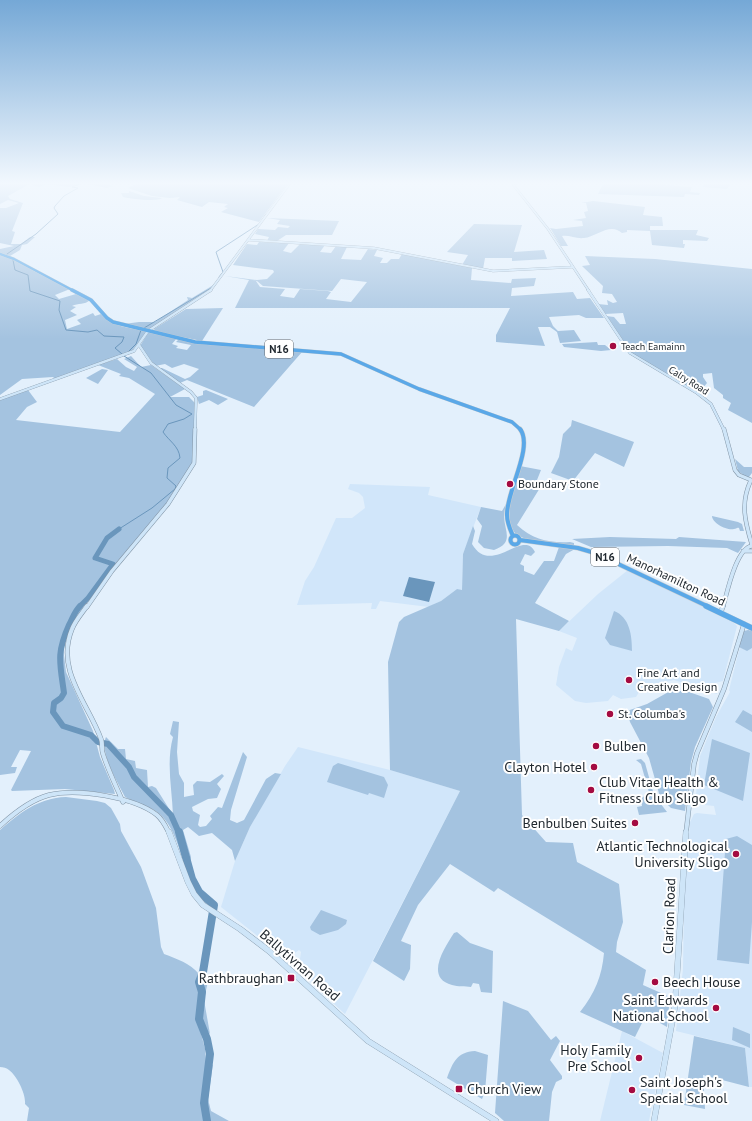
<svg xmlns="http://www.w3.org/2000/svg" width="752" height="1121" viewBox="0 0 752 1121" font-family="'PT Sans',sans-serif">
<rect width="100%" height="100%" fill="#e3f0fc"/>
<!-- built -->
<path fill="#d1e6fa" d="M350,484L430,487L428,495L481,507L463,554L462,591L457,589L441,601L429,607L380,601L376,609H371L372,603L297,605L305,581L314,567L336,518H352L365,508L363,497L359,493L348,489Z
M628,570L729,618L737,626L723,681L715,683L714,687L717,691V694L674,680L647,686L639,692L636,697L621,699L613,695L608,701L586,703L575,701L556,685L559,667L566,648L572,651L577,638L559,631L598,594Z
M748,630L752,631V1087H749L745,1048L676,1031L683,969L684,901L690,822L694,814L697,813L716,815L714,806L695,804L700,756L716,717L730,692L729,690L738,654L745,632Z
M298,747L390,770L460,791L345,1014L312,984L311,972L302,965L300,959L301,952L299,950L295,953H287L274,944L270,946L221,907L235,861L250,827L285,766Z
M622,1031L663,1053L649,1121H600Z"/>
<!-- green -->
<path fill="#a4c3e0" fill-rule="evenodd" d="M0,182H33L8,196L10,199L23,203L12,231L15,232L11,244H21L30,237H35L27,244L22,245L20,250L10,256L34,271L70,289L55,295L59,299L76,294L90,300C85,305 78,303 72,306L76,307L70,311L77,315L65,320L67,329L81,324L77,320L93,313L95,316L101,314C111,327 131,328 147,331L132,351L55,379L53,377L22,379L0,395V249L14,246L0,243V208H6L19,203L8,200L0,204Z
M35,182H94L113,186L107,188L83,183L69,187L47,184L29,191L39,187L32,185Z
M140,182H289L259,222L221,212L228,208L224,207L228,204L209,202L202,207L177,200L180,197L170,198L152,196L128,188Z
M604,182H665L664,185L692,187L690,192L700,193L699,195L685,194L684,197L598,194Z
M705,182H732L727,189L703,187Z
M129,191L144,196L162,198C157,202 131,199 123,197L121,193H129Z
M593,201L645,207L643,215L662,217L663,226H650V230H698L696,235L709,238L707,241L683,240V244H685L684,248L652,245L650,231L627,230V232L622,233C610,222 596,237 584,238C576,239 570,235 562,236L568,246H561L550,228L556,229L583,226L582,221L573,220L586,218L584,212L588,211L586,203H581Z
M267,218L339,221L332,235H286L277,241H267L269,237L255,234L258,229L275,230L278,227L288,228L290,226L277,224L280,220Z
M474,224L522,225L514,252L544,250L547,259L512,261V258H485L483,269L462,265L468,255L447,252Z
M259,242L289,243L283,251L291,253L300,244L325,245L320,252L331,253L336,246L347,247L341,259L361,260L368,249L377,250L374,256L383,258L380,263H387L391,259H399L402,254L472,268L471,280L511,283L512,279L536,278L534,286L512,288L511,296L573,292L577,299L590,298L604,318H586L579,315L549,317L553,326L558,331L574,330L581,341L560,343L557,332L550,327H538L545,346L496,342V335L510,308H235L249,280L225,276L257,280L267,279L274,272L273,270L233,265L247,244L257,245ZM341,279L367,282L351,302L326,299L331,292L328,291L300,289L294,298L280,296L285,289L260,287L256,281L252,280L257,281L263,286L332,291Z
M585,256L655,259L752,269V423L728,410L731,403L723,398V395L714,388L712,373L703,374V377L707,383L699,393L631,353L606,316L614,317L620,324H626L623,313L605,314L598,304L608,305L607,300L613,303L617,302L612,294L602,293L603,286L582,266L590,265Z
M215,284L211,290L148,330L124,324L139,322H155L188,300L187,297L192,298Z
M223,308L202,341L156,332L154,329L186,309Z
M150,332L177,338L172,344L178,346L176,348L187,350L191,345L176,342L179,339L302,352L254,407L187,380L180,383L158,368H162L185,379L190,377L199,369L184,364L172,368L165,364L155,366L140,346L148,333Z
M597,342L598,345H605L611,350L601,351L564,347L562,344Z
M131,356L141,367L151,365L185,389L170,397H189L195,403L193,463L167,504L110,571L69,628L63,647L66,672L93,731L100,757L114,790L115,794L65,789L12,791L11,790L31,751L20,750L11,767H17L15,773L0,775V400L28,390L37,402L27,407L16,420L120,432L155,394L129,378L119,376L121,374L98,365L117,359L126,367L134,371L137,367L124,359Z
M102,369L108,370L98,384L86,378Z
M206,390L228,399L218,405L209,400L199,404L197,397L203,395V391Z
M572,420L634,442L624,467L595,453L573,481L551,473L559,457L563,434L571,426Z
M735,459L744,467H752V473L749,477H746L738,471Z
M520,466L541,470L537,480L543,483L517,525C533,540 549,543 570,542L574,543V546C558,544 532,543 519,536C499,525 515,482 520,466Z
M506,504C505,509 504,513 504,517C505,532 514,543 494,550L484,548L478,542L482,526L477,519L481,507L502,511Z
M712,516L738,522L742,524L744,531H740L739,528C737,527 736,529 734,529C727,531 712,523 712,516Z
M473,526L475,531L472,544C491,577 523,528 535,552L531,556L525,554L520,564L524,566V571L534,575L544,561H554L559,547L575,549L566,554L535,603L569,621L559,631L516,619L522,815L546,842L573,843L577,862L619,884L623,922L617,942L616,952L646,970L643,985L670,997L667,1027L646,1015L635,1037L580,1012C595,993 602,976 604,953L498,888L494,892L450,864L418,905L401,941L411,945L410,969L404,981L373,961L460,791L390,770L388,662L399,622L404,617L441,601L457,589L462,590L463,554Z
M610,537L676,539L679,537L746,542L738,553L727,548L668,546L591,547L572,539Z
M614,611C630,617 632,636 632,651L610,645L605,638Z
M748,630L752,631V648L747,651L739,647L744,631Z
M672,690L689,692L709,699L713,707L695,747L691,762L685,811L671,808L660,797L649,758L630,722L627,711L647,704Z
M743,710L752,715V732L735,722Z
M173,721L179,722L177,752L179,774L184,783V797L194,795L193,785L197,781L210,782L222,774L224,776L217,784L221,789L217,798L208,799L192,807L193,811L200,815L198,825L200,827L206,826L212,819L210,816L218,807L222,808L243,752L247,757L231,810L230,820L237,823L244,820L266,779L275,773L281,774L250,827L235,861L232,850L212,833L199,836L188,827L183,830L191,857L190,866L186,869C179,849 173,821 154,810C145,805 134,802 125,797C118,783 99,752 106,737L118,749H125L126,759L135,761L136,768L147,770L148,787L152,786L156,788L173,815C172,788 166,763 173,737L170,734Z
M712,739L750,753L743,801L704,785Z
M641,759L645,763L654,795L667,812L639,815L637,807L642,806L641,799L634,800L633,798L650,796L641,764L636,760Z
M338,763L384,777L388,785L384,798L369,793L368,795L327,782L333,766Z
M66,797L97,801L105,803L111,808L120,824L121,831L141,867L156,908L161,947L164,954C177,959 190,963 199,974V988L204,982L208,981L204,1000L210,1034L198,1022L205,1049L207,1072L213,1064L208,1099L211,1111L229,1121H27L29,1108L25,1104C26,1094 17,1076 9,1070C7,1068 3,1067 0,1067V830C20,813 38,798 66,797Z
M737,836L752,845V922L749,964L717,960L726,839Z
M321,910L347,920L346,924L338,930L320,935L311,930L310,927Z
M457,932L470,943L493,951L492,993L481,992L479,984L473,983L471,987C465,986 458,987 452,985C424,978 445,947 454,933Z
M503,1001L528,1011L551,1040L556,1036L560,1041L550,1060L562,1076V1079L556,1082L552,1092L549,1121H504L495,1113Z
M733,1027L750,1034V1048L732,1040Z
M694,1036L745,1048L749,1087L703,1075L705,1109L684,1105Z
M475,1051L488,1055L485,1092L482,1099L447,1078C453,1062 457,1052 475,1051Z"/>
<!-- water -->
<path fill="#6a96bc" d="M409,577L435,582L429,602L403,596Z"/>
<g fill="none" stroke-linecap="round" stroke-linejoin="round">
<!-- stream -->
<path stroke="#6a96bc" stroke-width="1" d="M7,254L36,234L58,214L54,208L55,206L64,196L78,188L72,187L85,182
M13,260L15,270L28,275L30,291L60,301L59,310L66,330L88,332L97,330L104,336L124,337L122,342L115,348L122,354
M219,277L223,272L216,252L259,224L266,214
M144,328L211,288
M128,352L136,344L141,330
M119,529L152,508L175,489L176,486L167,478L168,468L180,458C179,446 169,441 163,432L168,424L184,419L192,414L176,405L151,373L124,356"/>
<!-- river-far2 -->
<path stroke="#6a96bc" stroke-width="5" d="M79,607L88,598L113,564L95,558L107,538L119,529"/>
<!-- river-far1 -->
<path stroke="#6a96bc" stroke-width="6" d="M80,606C74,612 73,618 69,625C56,654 60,663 64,693L61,698L54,703L53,712L63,726L91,735L98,742L108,744L129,767L134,777L171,815L179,833"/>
<!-- river -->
<path stroke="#6a96bc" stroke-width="8" d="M179,832L192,879L199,892L214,905L203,972L199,982L202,992L199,1019L207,1039L210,1054L204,1103L207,1121"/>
<!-- secondary-far4 casing -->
<g stroke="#8093a4" stroke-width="2.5">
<path id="secondary-far4" d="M511,182L548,229L589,291
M249,240L374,248L493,271L572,267
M210,291L291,182"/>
</g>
<!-- secondary-far3 casing -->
<g stroke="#8093a4" stroke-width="3">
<path id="secondary-far3" d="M588,290L630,353L697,393L711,404L724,430
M139,345L151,363L191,392L196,398L195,430
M0,399L134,351L148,331L211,290"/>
</g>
<!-- secondary-far2 casing -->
<g stroke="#8093a4" stroke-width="4.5">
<path id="secondary-far2" d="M724,429L735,470L739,475L751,480
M751,480C740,503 745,522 752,545
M743,551H752
M87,607L112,571L168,504L194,463L195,429
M723,607C727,593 736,548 752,546"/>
</g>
<!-- secondary-far1 casing -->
<g stroke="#8093a4" stroke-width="5">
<path id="secondary-far1" d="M87,606C82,613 75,621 72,629C55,670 88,703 101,739C103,743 101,749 103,754C108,770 116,786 123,802
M721,612L723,606
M0,826C14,813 30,800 49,795C77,788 134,797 157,815C163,820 166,827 169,833
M686,833L694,764L697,753L724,689L744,624"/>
</g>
<!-- secondary casing -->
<g stroke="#8093a4" stroke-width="6">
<path id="secondary" d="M169,832L188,882L194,894L203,905L240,929L269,951L368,1041L496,1121
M654,1121L675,1006L686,832"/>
</g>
<!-- highway-far3 casing -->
<g stroke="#ced0d1" stroke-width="3">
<path id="highway-far3" d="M0,254L14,259L74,291"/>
</g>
<!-- highway-far2 casing -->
<g stroke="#ced0d1" stroke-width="4">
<path id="highway-far2" d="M72,290L91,300L107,318L113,322L195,342L341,354L419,389L512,422L521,430"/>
</g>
<!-- highway-far1 casing -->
<g stroke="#ced0d1" stroke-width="5">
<path id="highway-far1" d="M510.5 540a4.5 4.5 0 1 1 9 0a4.5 4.5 0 1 1-9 0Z
M513,536C510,529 507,523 507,515C506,492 534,447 520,429
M520,540L578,548L595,553L709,607"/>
</g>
<!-- highway casing -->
<g stroke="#ced0d1" stroke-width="6">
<path id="highway" d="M706,606L752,628"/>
</g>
<!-- secondary-far4 -->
<use href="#secondary-far4" stroke="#cee5f8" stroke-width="2"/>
<!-- secondary-far3 -->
<use href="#secondary-far3" stroke="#cee5f8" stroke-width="2.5"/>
<!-- secondary-far2 -->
<use href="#secondary-far2" stroke="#cee5f8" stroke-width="3.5"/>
<!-- secondary-far1 -->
<use href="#secondary-far1" stroke="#cee5f8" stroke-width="4"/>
<!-- secondary -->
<use href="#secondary" stroke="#cee5f8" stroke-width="5.5"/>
<!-- highway-far3 -->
<use href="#highway-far3" stroke="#5aa8e8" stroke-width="2.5"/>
<!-- highway-far2 -->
<use href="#highway-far2" stroke="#5aa8e8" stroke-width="3.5"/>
<!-- highway-far1 -->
<use href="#highway-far1" stroke="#5aa8e8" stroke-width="4"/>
<!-- highway -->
<use href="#highway" stroke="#5aa8e8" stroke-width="5.5"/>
</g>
<!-- sky -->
<linearGradient id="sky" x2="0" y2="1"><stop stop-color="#75a8d6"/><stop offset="0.54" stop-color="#f2f8fe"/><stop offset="1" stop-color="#f2f8fe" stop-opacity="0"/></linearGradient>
<rect width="752" height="339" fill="url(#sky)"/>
<!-- markers -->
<g fill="#a40b41" stroke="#fff" stroke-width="1.5">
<circle cx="613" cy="346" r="4"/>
<circle cx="510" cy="484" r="4"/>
<circle cx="629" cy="680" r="4"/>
<circle cx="610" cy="714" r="4"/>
<circle cx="596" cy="746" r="4"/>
<circle cx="594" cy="767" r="4"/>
<circle cx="591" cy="790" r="4"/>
<circle cx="635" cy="823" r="4"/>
<circle cx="736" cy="854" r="4"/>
<rect x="287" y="974" width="8" height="8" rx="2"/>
<circle cx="655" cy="982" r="4"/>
<circle cx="716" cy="1008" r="4"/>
<circle cx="639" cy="1058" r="4"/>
<rect x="455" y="1085" width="8" height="8" rx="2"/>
<circle cx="632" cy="1090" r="4"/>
</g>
<g text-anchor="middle" stroke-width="4" stroke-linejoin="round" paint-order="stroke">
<!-- far-poi labels -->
<g font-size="10" fill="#212930" stroke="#fff" text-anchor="start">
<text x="621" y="350">Teach Eamainn</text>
</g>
<!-- far-street labels -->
<g font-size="10" fill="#212930" stroke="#fff">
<text transform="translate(689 380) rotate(32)" y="4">Calry Road</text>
</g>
<!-- shield labels -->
<g fill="#fff" stroke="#64696e" stroke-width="1">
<rect x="265" y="340" width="28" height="18" rx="3"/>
<rect x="591" y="548" width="28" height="18" rx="3"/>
</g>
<g font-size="11" font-weight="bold" fill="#212930">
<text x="279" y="353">N16</text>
<text x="605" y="561">N16</text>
</g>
<!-- poi labels -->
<g font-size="12" fill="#212930" stroke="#fff" text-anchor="start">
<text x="518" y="488">Boundary Stone</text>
<text x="637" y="677">Fine Art and<tspan x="637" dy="14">Creative Design</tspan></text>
<text x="618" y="718">St. Columba's</text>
</g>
<!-- street labels -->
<g font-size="12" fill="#212930" stroke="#fff">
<text transform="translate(676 580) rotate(25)" y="4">Manorhamilton Road</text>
</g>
<!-- near-poi labels -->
<g font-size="14" fill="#212930" stroke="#fff" text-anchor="end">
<text x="604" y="751" text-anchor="start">Bulben</text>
<text x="586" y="772">Clayton Hotel</text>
<text x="599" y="787" text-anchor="start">Club Vitae Health &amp;<tspan x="599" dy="16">Fitness Club Sligo</tspan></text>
<text x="627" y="828">Benbulben Suites</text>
<text x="728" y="851">Atlantic Technological<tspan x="728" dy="16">University Sligo</tspan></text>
<text x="283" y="983">Rathbraughan</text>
<text x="663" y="987" text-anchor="start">Beech House</text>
<text x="708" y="1005">Saint Edwards<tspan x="708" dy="16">National School</tspan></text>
<text x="631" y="1055">Holy Family<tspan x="631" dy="16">Pre School</tspan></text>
<text x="640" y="1087" text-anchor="start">Saint Joseph's<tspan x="640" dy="16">Special School</tspan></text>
<text x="467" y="1094" text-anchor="start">Church View</text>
</g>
<!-- near-street labels -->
<g font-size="14" fill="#212930" stroke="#fff">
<text transform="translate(669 916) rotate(-88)" y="5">Clarion Road</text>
<text transform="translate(300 965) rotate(41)" y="5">Ballytivnan Road</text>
</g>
</g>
</svg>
